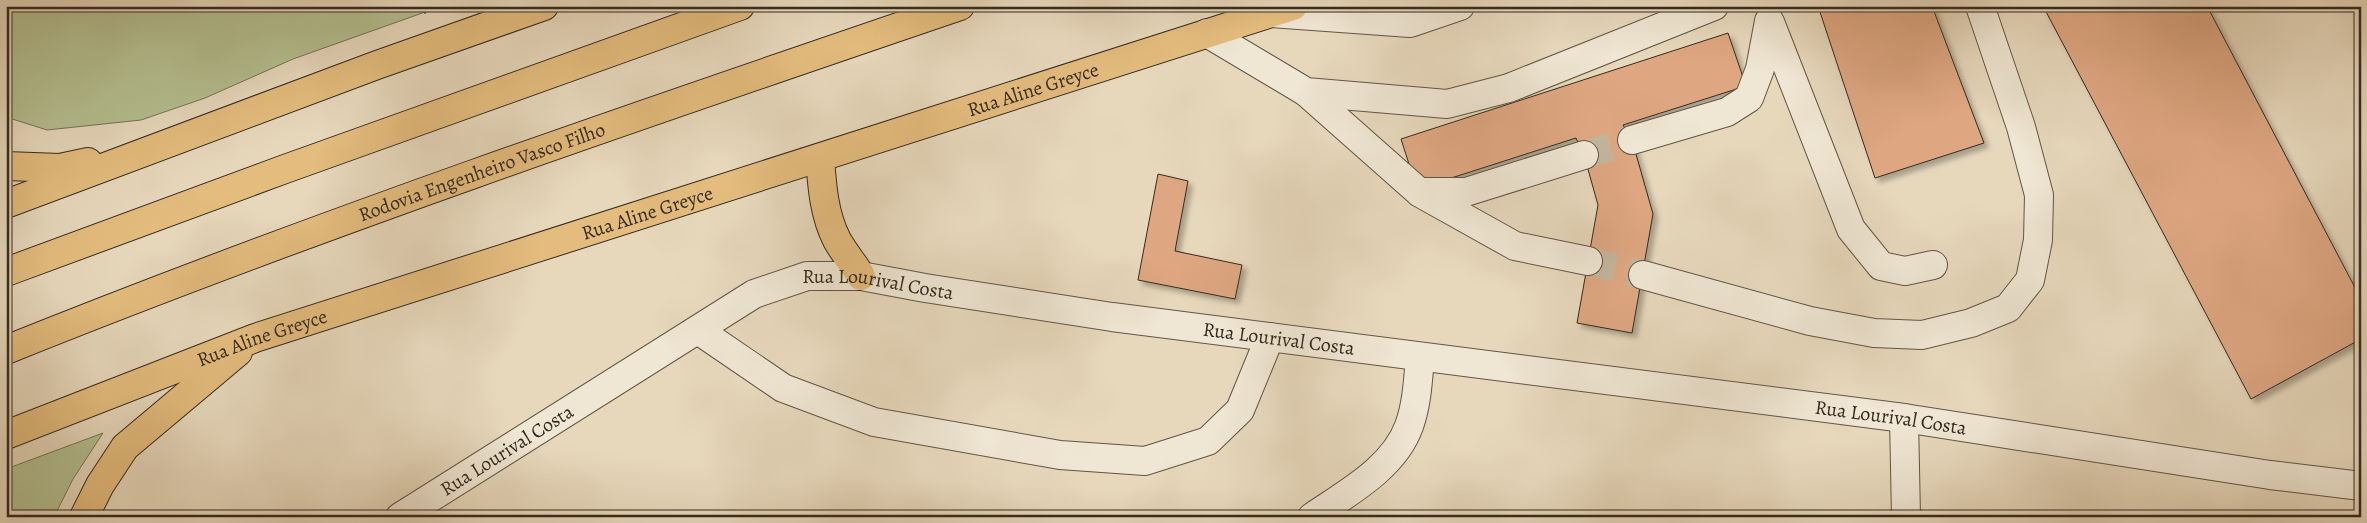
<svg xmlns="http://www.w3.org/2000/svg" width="2367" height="523" viewBox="0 0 2367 523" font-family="Alegreya,serif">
<defs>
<filter id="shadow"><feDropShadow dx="4.5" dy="4.5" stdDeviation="2.5" flood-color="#0004"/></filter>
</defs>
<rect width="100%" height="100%" fill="#e7d8bc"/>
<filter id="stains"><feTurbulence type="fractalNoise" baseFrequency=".004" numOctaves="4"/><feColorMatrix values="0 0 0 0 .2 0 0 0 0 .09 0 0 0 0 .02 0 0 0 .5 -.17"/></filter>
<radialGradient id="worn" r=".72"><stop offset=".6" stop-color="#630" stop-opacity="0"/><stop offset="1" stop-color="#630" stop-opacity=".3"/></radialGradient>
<!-- green -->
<path fill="#b4bf91" stroke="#747558" d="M6,6H442L293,59L205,98L141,120L47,130L6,117Z
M103,433L73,479L54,517H6V469Z"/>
<!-- building -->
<path fill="#dea782" stroke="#342b1f" filter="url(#shadow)" d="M1818,6H1932L1984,143L1875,178Z
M2043,6H2207L2361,299V339L2251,399Z
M1728,33L1746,86L1623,125L1632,140L1653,214L1632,333L1577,323L1598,205L1584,155L1576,138L1417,189L1401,139Z
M1158,174L1188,181L1175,251L1242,265L1235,299L1138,280Z"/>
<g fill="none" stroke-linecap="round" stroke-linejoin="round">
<!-- minor-tunnel -->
<path stroke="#c3b59d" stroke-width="28" stroke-dasharray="28 14" stroke-linecap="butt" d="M1584,155L1632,140
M1588,261L1643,275"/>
<!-- minor casing -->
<g stroke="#615646" stroke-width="30">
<g id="minor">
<path d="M1270,13L1410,23L1460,6"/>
<path d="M1770,22L1851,229L1881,266L1905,271L1933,265"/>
<path d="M1207,33L1306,92L1447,104L1509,88L1714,6"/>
<path d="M1306,92L1419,192H1466L1584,155"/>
<path d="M1632,140L1727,112L1749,98L1760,69L1769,21"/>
<path d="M1420,193L1515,246L1588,261"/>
<path d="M1643,275L1810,321L1874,333L1922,335L1971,323L2008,308L2030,280L2038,240L2039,195L2021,127L1980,6"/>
<path d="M698,330L783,388L874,422L1060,455L1145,461L1208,441L1240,410L1270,337"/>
<path d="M1904,418L1906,517"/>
<path id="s1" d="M400,517L754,294L807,276H861L925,288L1112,317L1904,418L2270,475L2361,486"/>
<path d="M1312,517C1347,493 1394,468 1409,426C1417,404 1418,380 1420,357"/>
</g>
</g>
<!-- major casing -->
<g stroke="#342b1f" stroke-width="30">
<g id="major">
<path d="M820,158C822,186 824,215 837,240C844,253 854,264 861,276"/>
<path d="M6,166L60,168L88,162"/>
<path d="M6,204L377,65L544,6"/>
<path id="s2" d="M6,435L255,338L1293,6"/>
<path d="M84,517L100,485L125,447L238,352"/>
</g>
</g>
<!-- highway casing -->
<g stroke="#342b1f" stroke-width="30">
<g id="highway">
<path d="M6,272L285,169L740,6"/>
<path id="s3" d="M6,350C319,224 640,115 960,6"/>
</g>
</g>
<!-- path -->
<path stroke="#342b1f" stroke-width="3" stroke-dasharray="4 2.5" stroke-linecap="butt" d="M424,13L430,6"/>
<!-- minor -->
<use href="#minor" stroke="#efe6d3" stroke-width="28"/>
<!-- major -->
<use href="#major" stroke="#e4bc7e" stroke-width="28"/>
<!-- highway -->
<use href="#highway" stroke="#e4bc7e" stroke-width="28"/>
</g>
<g text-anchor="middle" stroke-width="5" stroke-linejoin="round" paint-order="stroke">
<!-- street labels -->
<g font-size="20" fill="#342b1f" stroke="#efe6d3">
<text dy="7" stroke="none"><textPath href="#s2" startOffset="1084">Rua Aline Greyce</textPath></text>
<text dy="7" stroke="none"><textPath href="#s3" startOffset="508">Rodovia Engenheiro Vasco Filho</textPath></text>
<text dy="7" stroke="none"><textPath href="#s2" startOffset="679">Rua Aline Greyce</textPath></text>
<text dy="7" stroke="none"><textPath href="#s1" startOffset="546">Rua Lourival Costa</textPath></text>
<text dy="7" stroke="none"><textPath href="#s2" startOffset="274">Rua Aline Greyce</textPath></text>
<text dy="7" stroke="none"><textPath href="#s1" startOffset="951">Rua Lourival Costa</textPath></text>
<text dy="7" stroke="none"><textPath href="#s1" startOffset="1568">Rua Lourival Costa</textPath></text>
<text dy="7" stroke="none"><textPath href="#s1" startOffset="126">Rua Lourival Costa</textPath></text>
</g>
</g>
<!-- margin -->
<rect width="2367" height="523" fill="none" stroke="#e7d8bc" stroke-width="25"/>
<rect x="8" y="8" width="2352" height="508" fill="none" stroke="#342b1f" stroke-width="2.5"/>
<rect x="12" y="12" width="2342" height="498" fill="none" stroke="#342b1f"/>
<rect width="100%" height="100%" filter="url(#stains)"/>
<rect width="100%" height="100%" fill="url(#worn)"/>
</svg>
